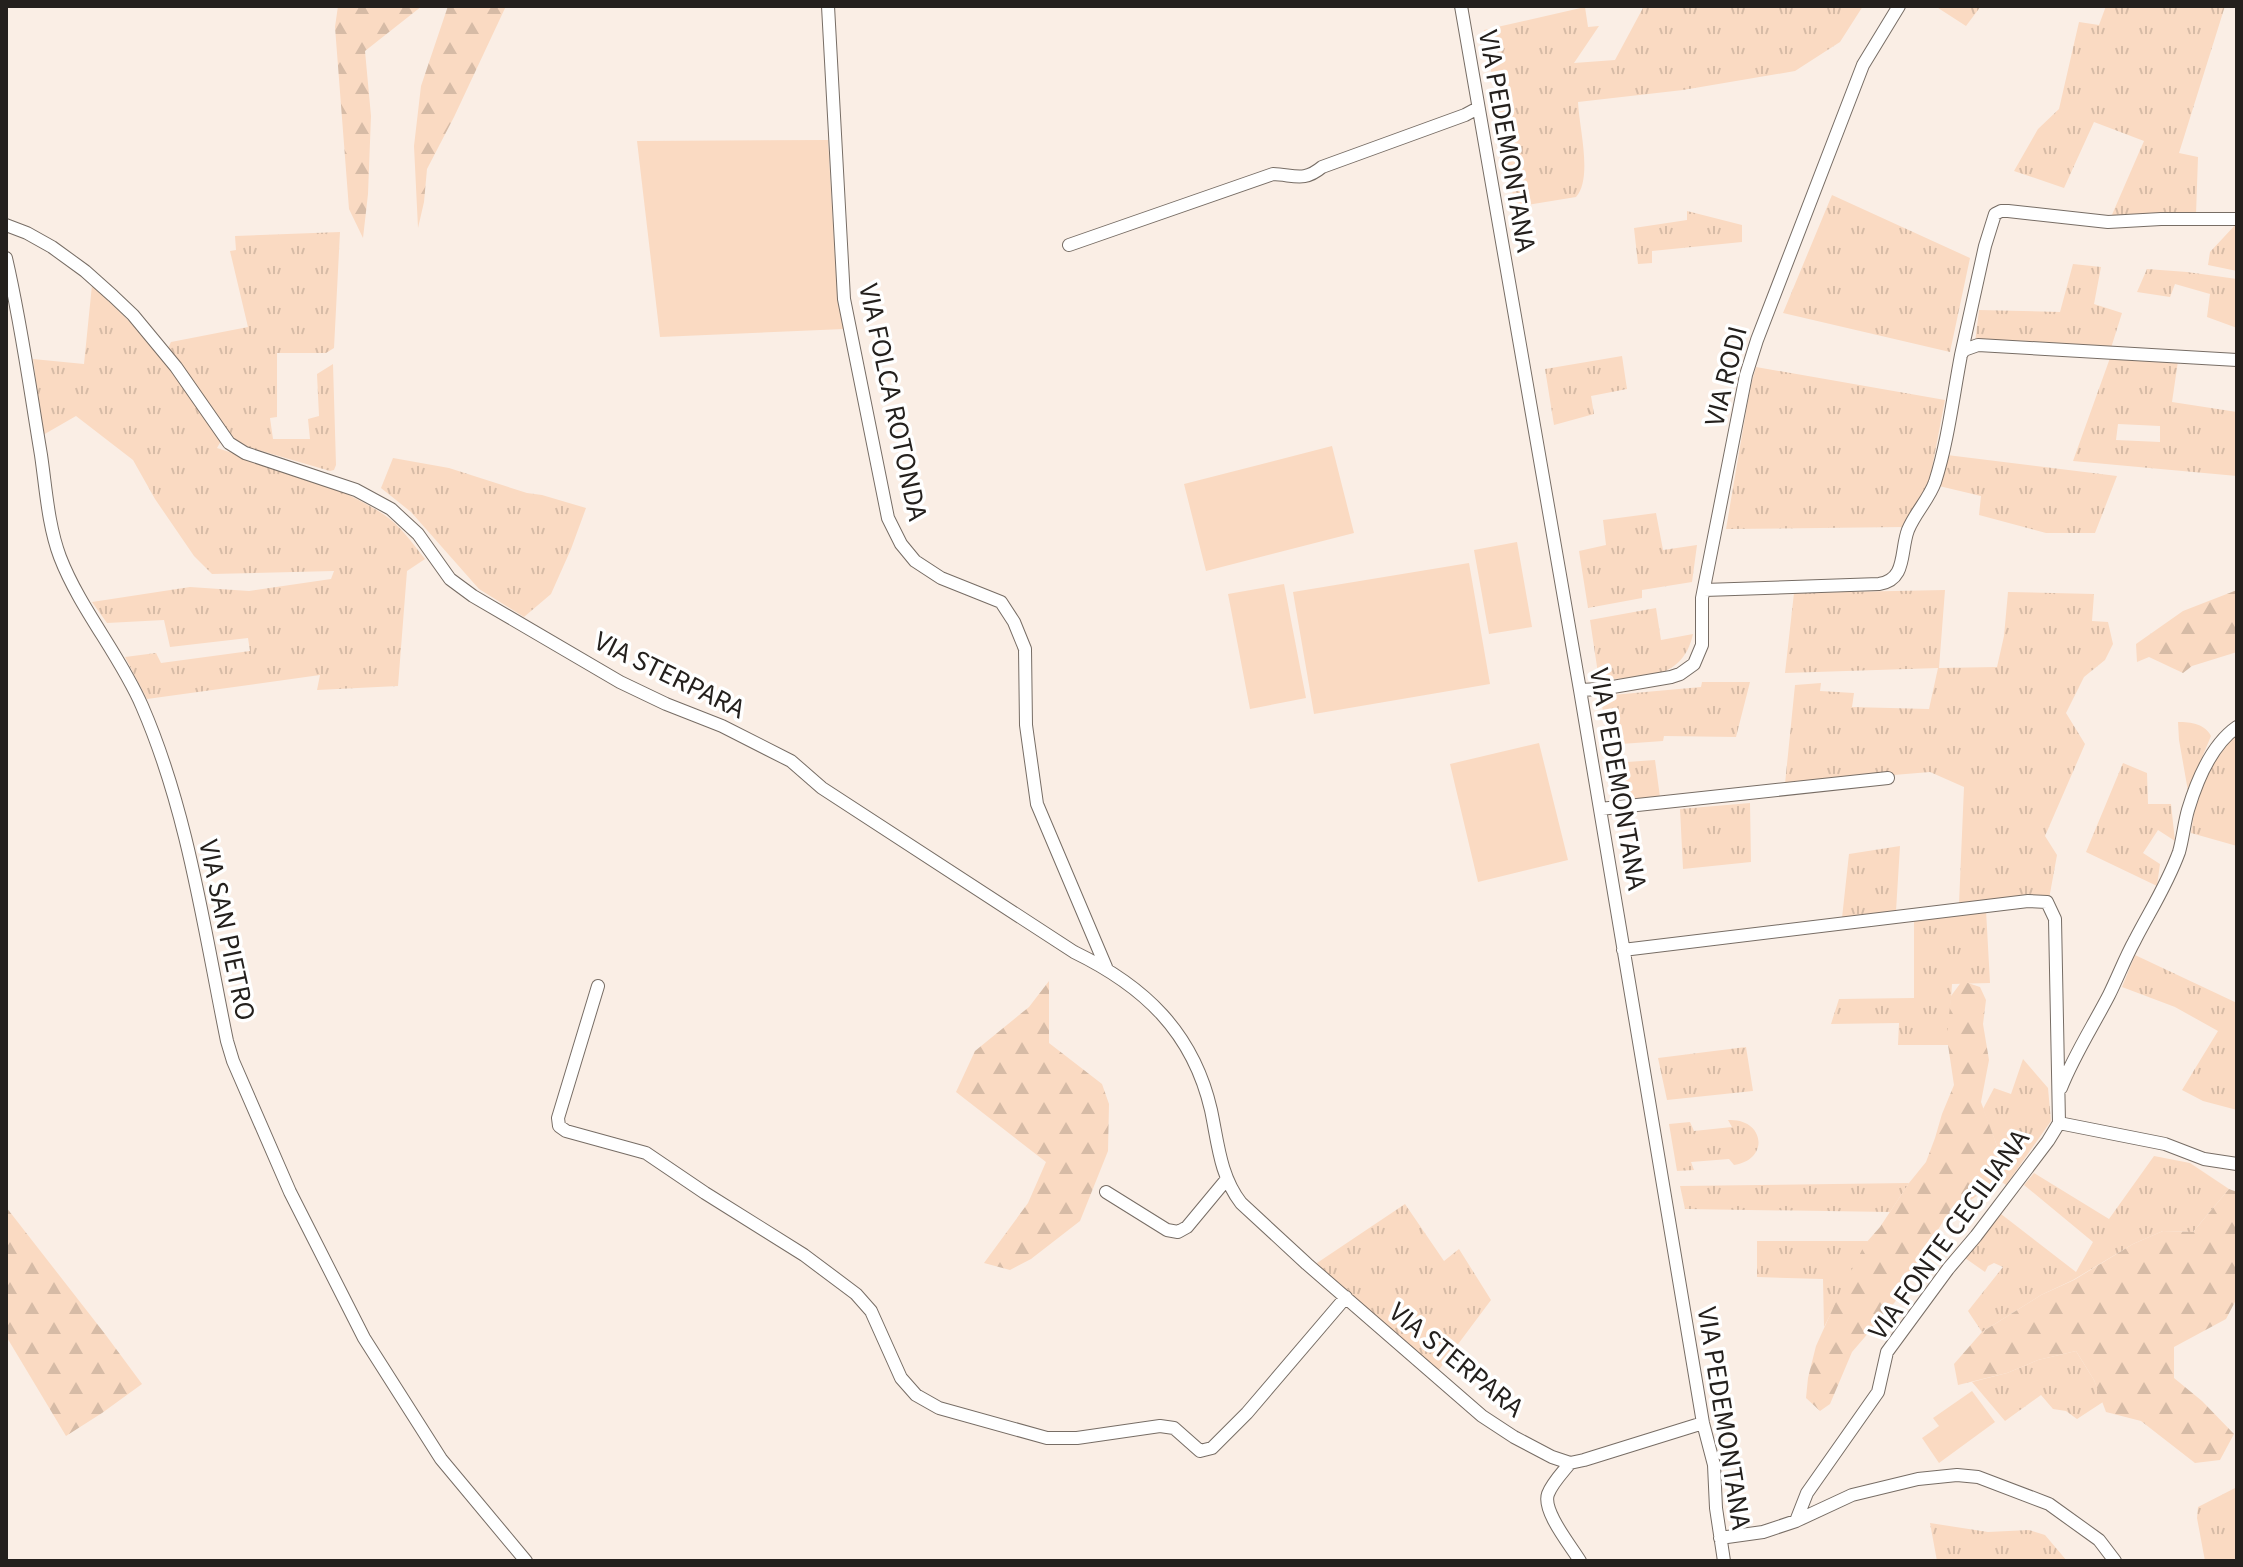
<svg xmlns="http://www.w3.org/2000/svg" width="2243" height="1567" viewBox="0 0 2243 1567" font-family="'Source Sans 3',sans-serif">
<defs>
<pattern id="grass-tufts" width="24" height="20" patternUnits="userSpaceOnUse" patternTransform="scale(2)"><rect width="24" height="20" fill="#fadac2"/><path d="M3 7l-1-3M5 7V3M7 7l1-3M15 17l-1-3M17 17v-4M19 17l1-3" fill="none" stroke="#d6bba6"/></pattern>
<pattern id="forest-firs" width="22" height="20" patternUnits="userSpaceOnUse" patternTransform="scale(2)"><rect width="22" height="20" fill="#fadac2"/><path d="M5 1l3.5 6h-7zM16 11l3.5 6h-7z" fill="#d6bba6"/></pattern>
</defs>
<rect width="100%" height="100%" fill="#faeee5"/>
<!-- grass -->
<path fill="url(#grass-tufts)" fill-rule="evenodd" d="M1644,6H1863L1840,42L1795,71L1683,90L1578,102C1579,127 1593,178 1576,197L1515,207L1484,30L1585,7L1588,27L1599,26L1574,63L1615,60Z
M1935,6H1981L1966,26Z
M2106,6H2225L2179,153L2198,157L2196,215L2111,217L2144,141L2094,122L2064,188L2014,171L2038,129L2059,109L2079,22L2099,25Z
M1832,195L1970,258L1950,352L1783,313Z
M1687,211L1742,225V242L1652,251V263L1638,264L1634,228L1687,220Z
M2237,223V271L2208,265L2210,252Z
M340,232L334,348L326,353H277V417L270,418L273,439H310L308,419L319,416L317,374L333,364L336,465L334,470L330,471L248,447L235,439L226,431L195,384L168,348L171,342L248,327L230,251L236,250L235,236Z
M2073,264L2101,267L2094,304L2122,313L2111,348L1975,343L1979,310L2060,312Z
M2147,269L2187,272L2237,279V328L2207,317L2210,294L2175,284L2170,297L2137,292Z
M92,285L134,326L184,386L221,441L217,448C272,466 334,482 383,514C400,525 413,544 425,559L407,571L398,686L317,690L320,675L147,699L125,657L156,653L161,663L250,651L248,638L170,647L164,620L107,623L92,602L190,587L249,591L331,579L334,571L212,574L194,556L155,499L133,460L76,416L43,435L33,359L84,364Z
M1622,356L1627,389L1591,396L1594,414L1554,425L1545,369Z
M2110,358L2178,361L2172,402L2237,412V476L2073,461ZM2118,424L2160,426V442L2116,440Z
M1756,367L1945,400L1928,489L1904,527L1726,529L1750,388Z
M1947,455L2117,476L2095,533H2046L1979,515L1981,496L1939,486Z
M393,458L449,468L527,493L542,495L586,508L571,549L551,594L524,617L479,589L411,512L381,488Z
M1656,513L1663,550L1697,545L1692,582L1642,590V598L1588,608L1579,551L1606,545L1603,520Z
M1945,590L1939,668L1997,667L2004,636L2008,592L2094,594L2092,621L2108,622L2113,644L2105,660L2084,677L2066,713L2085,744L2045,836L2057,855L2049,899L1959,904L1964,787L1930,772L1785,784L1795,685L1821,683L1820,691L1854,693L1852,707L1929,709L1938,668L1785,673L1794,593Z
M1656,608L1661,640L1693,634C1682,683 1640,676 1599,680L1590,620Z
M1702,682H1750L1736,737L1664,736L1663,741L1607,745L1601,696L1701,687Z
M2178,722C2191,722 2205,724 2211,736L2188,791L2179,740Z
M2237,731V846L2191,833L2196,801L2216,754Z
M1655,760L1660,797L1621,801L1613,763Z
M2123,763L2147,773L2148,804H2171L2175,841L2158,830L2143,853L2160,864L2157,886L2086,852Z
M1750,803L1751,862L1683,869L1680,809Z
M1900,846L1896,911L1842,918L1849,854Z
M1986,910L1990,983L1952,984L1948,1045H1898L1899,1023L1831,1024L1839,999L1914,998V921Z
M2135,955L2237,1003V1110L2203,1101L2182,1090L2218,1031L2175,1007L2122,987Z
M1746,1047L1753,1091L1667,1100L1658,1058Z
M2023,1059L2048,1088L2051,1121L2006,1185L1996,1178L2000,1154L1983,1109L1994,1088L2011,1094Z
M1728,1120C1765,1118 1770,1160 1734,1165L1729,1159L1691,1162L1694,1170L1677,1171L1669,1124L1690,1122L1694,1131L1732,1127Z
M2154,1156L2190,1163L2229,1189L2193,1232L2163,1231L2133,1244L2073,1280L2041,1295L1982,1332L1968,1311L2003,1267L1994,1263L1988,1266L1985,1272L1965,1258L2001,1214L2076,1272L2093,1242L2024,1185L2034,1173L2109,1219Z
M1909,1183L1890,1212L1685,1209L1680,1186Z
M1405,1204L1444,1261L1459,1249L1491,1300L1438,1371L1314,1265Z
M1757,1241H1868L1824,1327L1823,1279L1757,1277Z
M2076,1351L2094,1380L2103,1402L2077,1419L2066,1411L2053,1409L2041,1395L2005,1421L1972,1382L2007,1373L2038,1360Z
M2237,1487V1561H2205L2197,1518L2198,1507Z
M1930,1523L1988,1532L2029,1530L2045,1535L2067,1561H1937Z"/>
<!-- forest -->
<path fill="url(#forest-firs)" d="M338,6H422L365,51L371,116L368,194L363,238L349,209L335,27Z
M448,6H506L454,117L427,169L424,202L418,228L414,146L421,86Z
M2237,590V652L2192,666L2183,673L2149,657L2137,662L2136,644L2183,611Z
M1049,981V1043L1102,1084L1109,1104L1108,1151L1080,1221L1031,1259L1010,1270L984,1263L1028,1203L1046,1162L956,1092L975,1051L1029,1007Z
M1962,981L1980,987L1986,1000L1983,1024L1989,1060L1981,1102L2000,1154L1996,1178L1981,1193L1945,1218L1895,1302L1852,1352L1830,1404L1820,1411L1806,1398L1808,1378L1816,1346L1839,1295L1865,1244L1880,1227L1909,1183L1926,1162L1935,1138L1942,1114L1954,1085L1948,1045V1025L1951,996Z
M2229,1189L2237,1192V1298L2226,1319L2174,1347V1378L2202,1401L2234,1434L2220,1460L2195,1463L2141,1421L2106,1412L2094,1380L2076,1351L2038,1360L2007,1373L1958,1385L1954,1364L1982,1332L2041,1295L2074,1280L2133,1244L2163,1231L2193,1232Z
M6,1207L105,1334L142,1384L102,1413L66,1436L6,1336Z"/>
<!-- garden -->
<path fill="#fadac2" d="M828,140L836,272L844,329L660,337L637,141Z
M1332,446L1354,533L1206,571L1184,484Z
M1517,542L1532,627L1489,634L1474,550Z
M1469,563L1490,684L1314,714L1293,592Z
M1284,584L1306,698L1250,709L1228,594Z
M1539,743L1568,860L1478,882L1450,764Z
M1972,1391L1995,1422L1939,1463L1922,1438L1939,1426L1933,1418Z"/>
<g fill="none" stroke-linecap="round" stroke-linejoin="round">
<!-- minor casing -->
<g stroke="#776d65" stroke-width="14">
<path id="minor" d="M828,6L844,299L888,518L901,544L915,561L941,578L1001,602L1014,622L1025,649L1026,725L1037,804L1106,967
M1461,6L1580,690L1703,1423L1714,1465L1716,1508L1724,1561
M6,225L27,233L52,247L85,271L113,296L133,315L176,367L229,443L245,453L356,490L391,509L418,534L450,579L473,596L620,682L666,704L722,726L791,761L822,788L1074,952C1144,986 1193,1032 1211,1110C1218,1143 1220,1176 1241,1203L1307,1264L1482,1416L1514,1437L1552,1457L1570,1463L1584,1460L1703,1423
M1069,245L1273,174C1295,175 1304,182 1322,167L1465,115L1478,108
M6,258C21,322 30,389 41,455C46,489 48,525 60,557C80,609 120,655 142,706C188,812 204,929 227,1041L233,1061L290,1192L364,1338L441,1459L526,1561
M1961,355L1985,246L1995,214L2001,211H2008L2108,222L2161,219H2237
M1704,590L1879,584C1907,580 1900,551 1908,530C1915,513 1929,499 1935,482C1948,441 1953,397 1961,355L1964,350L1978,345L2237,360
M1580,690L1601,689L1671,677L1680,674L1694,664L1702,645V598L1746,375L1757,340L1863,65L1899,6
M1600,809L1888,778
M1623,950L2028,901L2047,902L2055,919L2059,1123L2048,1141L1976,1236L1948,1269L1887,1352L1878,1392L1807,1493L1796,1521
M598,986L558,1118L559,1126L566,1131L646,1153L705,1193L804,1255L856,1294L871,1311L901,1378L916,1395L939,1408L1047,1438H1077L1160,1426L1174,1428L1200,1451L1212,1448L1247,1413L1346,1297
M2061,1088C2074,1055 2093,1026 2109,995C2118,977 2125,958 2135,940C2151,909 2167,885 2179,852C2183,838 2184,824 2188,810C2197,780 2211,745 2237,727
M2059,1123L2165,1144L2204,1159L2237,1164
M1106,1192L1167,1230L1178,1232L1187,1227L1226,1180
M1570,1463C1563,1472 1552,1483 1548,1494C1542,1511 1571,1546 1580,1561
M1720,1538L1763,1532L1796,1521L1852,1495L1918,1479L1957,1475L1978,1477L2049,1504L2099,1540L2115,1561"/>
</g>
<!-- minor -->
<use href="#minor" stroke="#fff" stroke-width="12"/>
</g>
<g text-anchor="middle" stroke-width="7" stroke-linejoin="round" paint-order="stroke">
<!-- street labels -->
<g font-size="28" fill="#24201d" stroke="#fff">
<text transform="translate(1508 141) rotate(80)" y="10">VIA PEDEMONTANA</text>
<text transform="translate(1725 376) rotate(-76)" y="10">VIA RODI</text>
<text transform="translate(894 402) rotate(78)" y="10">VIA FOLCA ROTONDA</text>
<text transform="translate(670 674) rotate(26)" y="10">VIA STERPARA</text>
<text transform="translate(1619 779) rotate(80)" y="10">VIA PEDEMONTANA</text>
<text transform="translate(228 930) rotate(78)" y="10">VIA SAN PIETRO</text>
<text transform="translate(1948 1234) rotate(-54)" y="10">VIA FONTE CECILIANA</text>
<text transform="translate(1457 1359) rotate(39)" y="10">VIA STERPARA</text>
<text transform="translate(1725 1418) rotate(81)" y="10">VIA PEDEMONTANA</text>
</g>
</g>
<!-- border -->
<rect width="2243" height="1567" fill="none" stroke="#24201d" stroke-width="16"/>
</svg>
